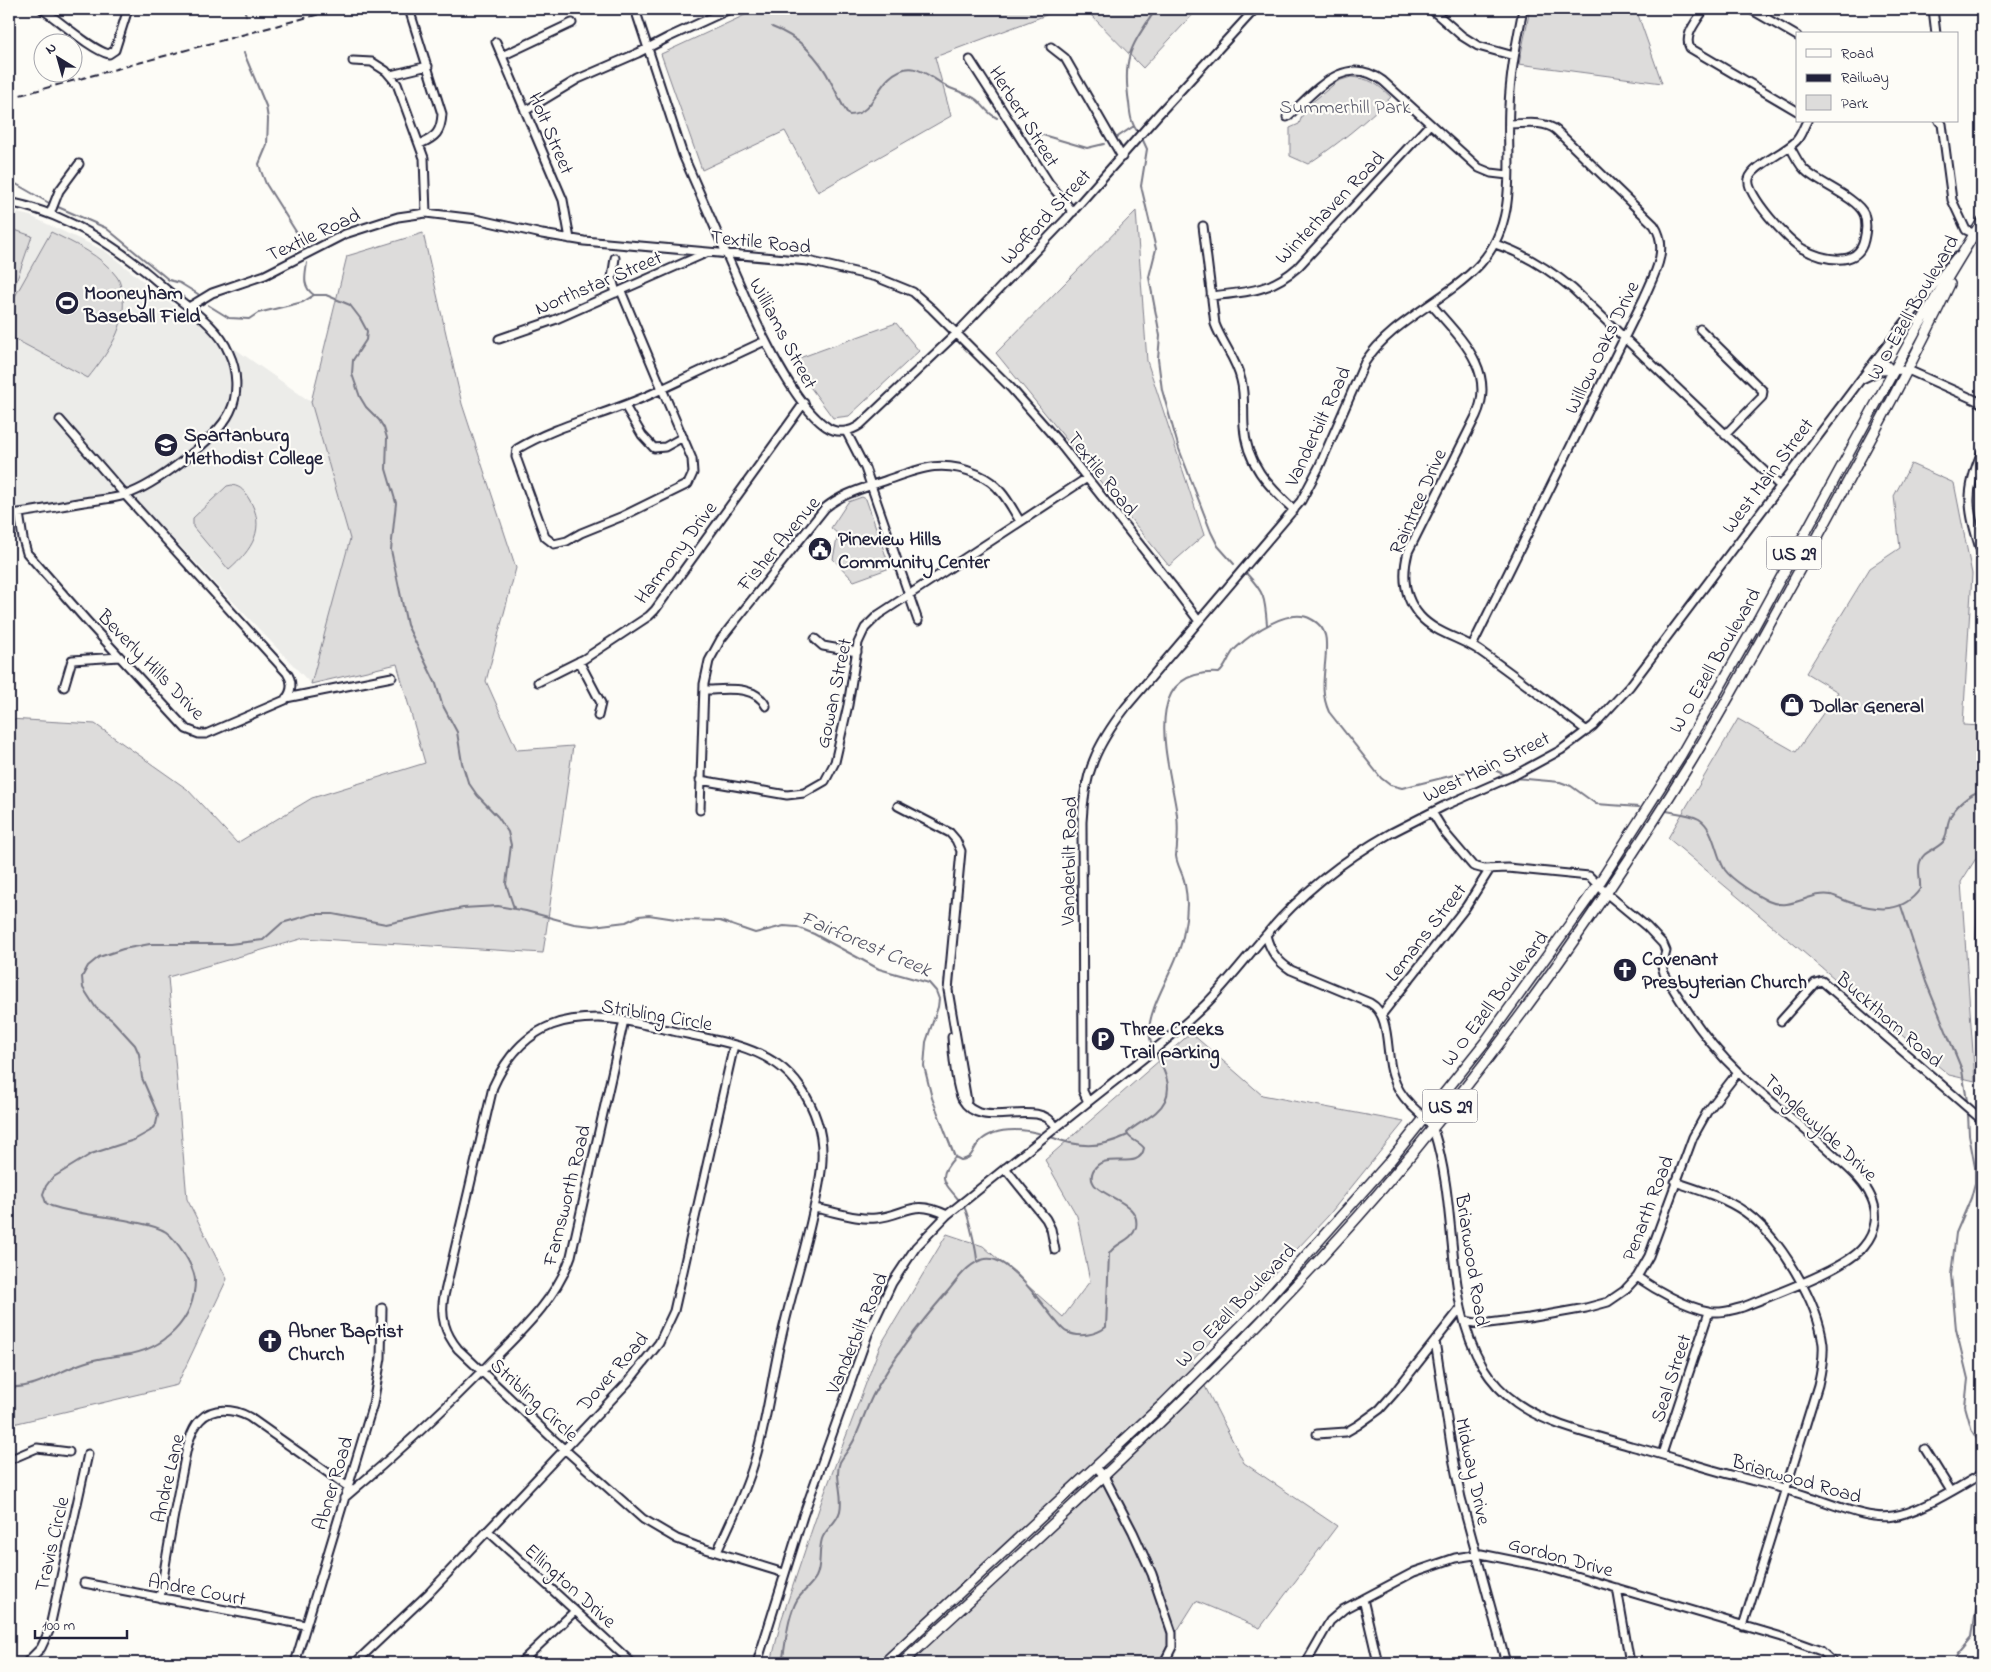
<svg xmlns="http://www.w3.org/2000/svg" width="1991" height="1672" viewBox="0 0 1991 1672" font-family="'Indie Flower',sans-serif">
<rect width="100%" height="100%" fill="#fdfcf7"/>
<filter id="ink" filterUnits="userSpaceOnUse"><feTurbulence type="fractalNoise" baseFrequency=".02" numOctaves="2"/><feDisplacementMap in="SourceGraphic" scale="10" xChannelSelector="R" yChannelSelector="G"/><feConvolveMatrix kernelMatrix="1 2 1 2 8 2 1 2 1" color-interpolation-filters="sRGB"/></filter>
<g filter="url(#ink)">
<!-- built -->
<path fill="#ecece9" d="M9,211L30,216L105,251L181,311L311,402L350,539L311,684L125,488L107,493L27,507H9Z"/>
<!-- green -->
<path fill="#dddcdb" stroke="#807f8b" d="M758,9H1062L935,57L951,116L818,192L785,131L702,170L661,54Z
M1085,9H1198L1143,68Z
M1530,9H1636L1662,83L1519,64Z
M1351,77C1371,79 1376,83 1391,97C1365,122 1338,144 1308,164L1290,156V128L1299,124L1305,108L1338,81Z
M1136,211L1147,361L1204,535L1169,566L996,353Z
M9,228L32,236L12,294L9,293Z
M51,232C75,244 101,255 117,277C120,281 121,287 122,292C129,325 107,354 88,378L9,336V307Z
M423,233L462,404L516,568L486,681L517,750L573,746L543,953L304,938L168,977L187,1199L227,1279L177,1385L9,1425V719L95,724L187,789L237,843L312,798L425,763L397,664L311,684L350,539L311,402L347,256Z
M896,323L919,351L849,416L833,418L791,361Z
M1911,464L1954,483L1972,574L1963,725L1982,726V849L1961,882L1975,1081L1949,1075L1668,838L1738,719L1796,752L1838,692L1806,673L1870,568L1900,548L1894,496Z
M232,485C242,487 244,491 249,499C267,528 252,550 229,570L193,527V518L227,486Z
M862,497L866,499L890,568L854,581L833,559L838,534L831,528L848,502Z
M1191,1033L1262,1095L1404,1122L1328,1216L1192,1361L1244,1463L1337,1526L1260,1628L1196,1601L1157,1663H878L874,1659L870,1663H771L781,1621L822,1500L880,1346L947,1234L983,1246L1063,1317L1090,1281L1077,1216L1045,1160Z"/>
<g fill="none" stroke-linecap="round" stroke-linejoin="round">
<!-- stream -->
<path stroke="#787885" stroke-width="2" d="M244,9L246,15
M772,27C799,37 819,57 832,84C838,95 841,105 849,115C871,115 875,91 889,78C914,56 927,77 950,88C959,92 969,94 977,100C985,107 987,113 997,118
M244,53L266,106L268,119L267,145L259,164L261,171L266,184L300,238L303,248
M1138,132C1131,124 1130,114 1129,103C1122,56 1131,47 1156,9
M1036,133L1087,148L1104,144
M1141,136L1147,149L1141,186L1156,249L1149,277L1160,336L1158,359L1162,390L1179,449L1211,532L1218,546L1234,564
M1116,138L1134,126
M9,183L16,184L49,203
M58,207L106,228L169,280L180,283L198,294
M307,263C305,276 302,287 314,295
M208,305L229,318L249,319L258,313L303,302L314,295H326L350,305L360,318L367,331L366,340L353,360L352,374L360,397L366,407L379,420L384,428L387,438L386,469L396,503L391,550L407,625L436,684L442,704L457,732L462,763L468,782L477,795L498,817L508,832L511,845L506,884L514,908
M1246,573C1265,593 1265,599 1267,625
M1514,778L1560,782L1571,786L1596,804L1639,807
M1666,811C1676,813 1690,814 1699,819C1715,829 1715,855 1725,870C1732,880 1756,895 1768,901C1791,912 1810,891 1831,895C1838,897 1845,901 1852,903C1879,911 1903,913 1920,889C1921,880 1917,870 1920,862C1923,851 1936,850 1943,842C1948,836 1946,828 1949,820C1953,807 1970,794 1982,790
M1901,906L1926,982L1962,1070L1967,1101
M1152,1046C1151,1041 1149,1036 1149,1031C1150,1001 1179,965 1184,931C1187,917 1188,899 1185,885C1184,875 1177,866 1176,856C1176,853 1177,849 1177,845C1178,835 1178,825 1177,815C1171,768 1135,668 1219,673C1227,667 1228,655 1236,648C1252,633 1289,607 1311,619C1321,624 1326,632 1326,643C1327,667 1318,688 1329,712L1381,778L1390,785L1402,788L1482,768L1492,769L1508,776
M1968,1114L1969,1135L1975,1167V1183L1971,1198L1956,1233L1951,1275L1956,1329L1968,1379L1965,1406L1972,1431L1982,1447
M1048,1136C1079,1148 1098,1149 1128,1135L1127,1133C1136,1124 1147,1120 1156,1112C1178,1093 1165,1071 1154,1051
M955,1157C937,1177 943,1181 958,1199
M964,1207C968,1213 977,1253 977,1261
M9,1387C37,1389 58,1371 83,1363C97,1358 110,1357 124,1355C164,1350 195,1320 195,1280C194,1266 177,1240 166,1232C155,1225 142,1224 130,1221C104,1216 77,1214 51,1206L46,1203L43,1194L46,1186L52,1178L91,1154L134,1140L150,1131L156,1124L158,1115L142,1078L139,1054L135,1045L112,1020L96,1008L83,988L82,977L88,966L99,957L123,949L150,944H230L263,940L282,923L313,914H333L386,924L463,908L498,906L526,911L574,924L593,926L626,922L639,916L649,915L682,920L720,921L755,933L784,926L797,927L814,934L879,969L929,983L936,991L939,999L938,1007L926,1042L924,1066L932,1098L955,1157L961,1160C972,1158 971,1154 977,1145C991,1126 1024,1128 1044,1135
M782,1663C786,1643 787,1618 797,1600C802,1592 811,1586 816,1577C822,1565 818,1552 822,1539C825,1529 837,1523 840,1511C844,1495 834,1477 840,1462C844,1455 850,1448 854,1440C861,1425 866,1409 873,1395C894,1356 920,1323 948,1291C958,1279 969,1262 985,1259C1008,1254 1040,1302 1054,1319C1058,1323 1062,1330 1067,1332C1079,1338 1096,1335 1106,1327L1109,1254C1115,1242 1132,1242 1136,1227C1142,1196 1082,1197 1093,1171C1103,1149 1140,1173 1144,1148C1140,1142 1132,1141 1128,1135
M1954,1663L1957,1655L1972,1637L1982,1568"/>
<!-- minor casing -->
<g stroke="#22223b" stroke-width="11">
<path id="minor" d="M42,9C57,19 93,51 109,54L115,50L128,9
M409,9L442,114C441,132 436,137 420,144
M635,9L683,155L754,317C768,347 799,409 827,427C837,434 850,432 860,425L957,333L1066,219L1157,116L1255,9
M1431,9L1462,36L1478,46L1514,56
M1704,9C1698,20 1683,35 1690,48L1797,111
M1750,9L1797,36
M1933,9L1936,34
M496,42L563,200L570,239
M1051,47L1065,58L1122,157
M502,56L572,23
M970,60L1049,183L1073,212
M353,61L372,62L386,71L397,84L424,158L426,213
M391,75L428,66
M525,111L578,79L638,53L669,37L730,9
M1287,117C1315,92 1344,52 1383,81L1479,168L1491,173L1508,175
M1939,121L1942,124L1952,200L1966,230L1975,234L1972,237
M1790,147C1795,155 1799,166 1807,172C1821,184 1857,198 1864,214C1867,224 1866,231 1864,240C1858,269 1821,259 1803,249C1789,242 1745,194 1749,179C1752,166 1786,152 1796,141C1801,136 1803,128 1807,121
M9,202C67,214 116,245 160,284C183,305 217,323 229,353C237,370 239,394 230,412C217,439 154,486 125,495C112,499 97,500 84,502C59,506 34,512 9,514
M50,214L59,191L79,164
M1203,226L1215,324C1222,343 1237,360 1241,380C1245,394 1243,411 1244,426C1246,463 1268,486 1294,510
M1495,244C1523,253 1551,271 1573,289L1780,486
M615,258L612,278L616,293
M621,291L662,389C615,413 562,422 517,449L516,457L545,537L554,544L567,541L581,533L623,516L688,484L693,473L692,459L662,389L765,341
M1211,296C1246,292 1270,292 1298,267L1430,124
M1431,304C1459,337 1497,370 1476,416L1408,552C1402,575 1404,598 1420,616C1435,633 1461,638 1480,651C1516,676 1551,704 1587,731
M189,307L212,293L265,275L345,234L398,217L426,213L476,219L542,234L584,241L808,261L876,277L913,292L932,309L1011,388L1057,440L1174,588L1198,620
M1700,329L1763,391L1762,397L1725,435
M499,339L554,320L706,253
M1874,362L1886,364L1894,372
M1862,379L1879,371L1908,370L1982,403
M625,406L642,435L654,448L665,447L683,437
M846,431L865,468L918,621
M1982,452C1963,495 1969,512 1982,555
M19,513L23,539L27,553L86,620L186,729L199,734H206L285,700C292,692 293,682 287,673L125,495L60,420
M815,639L823,646L857,652
M1472,646L1644,298C1654,275 1670,249 1654,225L1556,130C1543,120 1524,124 1509,124
M579,661L601,703L598,716
M538,682L584,659L649,616L655,610L804,403
M64,687L72,660L120,657
M704,690C725,690 755,684 766,706
M286,698L392,677
M700,780L787,795L804,793L825,781L835,762L848,705L858,643L865,628L878,615L1087,478
M898,806L950,833L956,840L961,851L948,990L967,1101L966,1104
M700,810L704,684L709,661L721,639L825,508C843,493 865,488 887,480C921,468 942,459 977,474C986,478 995,484 1001,492C1009,501 1014,512 1020,521
M1432,812L1445,833L1473,866L1484,869L1508,868L1589,876L1606,893L1647,927L1663,944L1666,951L1662,966L1664,973C1685,1010 1708,1044 1739,1073C1770,1102 1805,1128 1836,1157C1849,1169 1864,1181 1871,1197C1879,1213 1876,1232 1864,1246C1847,1269 1772,1295 1743,1307C1732,1310 1719,1314 1708,1311C1686,1307 1656,1290 1637,1277
M1982,904L1981,940L1982,993
M1266,935C1270,951 1277,961 1291,970L1370,1003C1392,1015 1385,1054 1393,1076C1396,1086 1402,1096 1410,1104C1417,1112 1431,1121 1434,1132C1452,1189 1449,1250 1461,1308C1483,1410 1542,1421 1631,1446C1666,1455 1700,1467 1735,1476C1759,1482 1783,1488 1807,1496C1832,1503 1868,1521 1893,1516C1921,1512 1958,1487 1982,1474
M1382,1014L1466,907L1490,869
M1781,1021L1815,983L1822,981L1982,1120
M952,1037C953,1052 956,1086 962,1099C982,1134 1037,1095 1056,1127
M1088,1102C1127,1071 1169,1040 1205,1005C1227,983 1245,959 1265,936C1300,894 1343,860 1391,833L1444,806L1515,775L1561,750L1593,726L1630,686L1874,362L1956,257
M1005,1168L1046,1219L1051,1229L1055,1250
M1675,1182C1699,1190 1725,1198 1745,1212C1780,1237 1818,1302 1823,1344C1824,1358 1821,1372 1818,1385L1743,1626
M814,1208C834,1211 856,1220 876,1218C907,1215 912,1198 947,1215
M1465,1321L1481,1324L1529,1318L1586,1308L1608,1302L1624,1291L1637,1277L1649,1256L1693,1137L1707,1112L1738,1072
M1435,1341L1453,1458L1461,1498L1506,1663
M1317,1434L1346,1432L1358,1425L1380,1409L1395,1392L1461,1308
M1925,1449L1951,1491
M1662,1454L1709,1312
M9,1460L37,1448L69,1452
M1096,1467L1104,1476L1133,1532L1152,1574L1172,1633V1647L1164,1663
M344,1498C393,1457 441,1413 486,1367C518,1334 556,1301 571,1256L624,1020
M488,1531L632,1663
M717,1552C730,1523 745,1494 754,1463C767,1423 771,1380 781,1339C790,1298 803,1258 812,1217C819,1185 828,1154 817,1121C810,1099 796,1077 777,1064C747,1043 707,1039 673,1031C648,1026 623,1018 598,1018C583,1018 567,1019 552,1025C524,1036 505,1060 493,1087L444,1296C440,1317 445,1333 458,1349L553,1439L643,1519L677,1539L696,1546L784,1573
M84,1583L305,1625
M1617,1588L1630,1663
M160,1598C166,1558 173,1518 181,1478C185,1460 187,1434 200,1420C213,1406 234,1409 249,1417L348,1487
M1363,1599L1378,1663
M26,1663L41,1648L49,1631L88,1454
M295,1663L373,1404L381,1358L382,1308
M355,1663L429,1593L628,1382L659,1343L674,1311L734,1045
M520,1663L575,1611
M757,1663L803,1516L868,1334L892,1283L916,1247L947,1215L1088,1102L1083,1091V1071L1082,822C1084,773 1096,746 1126,707L1301,501L1319,467L1365,362C1392,320 1446,301 1480,264C1520,220 1506,161 1509,107C1510,74 1517,41 1523,9
M1306,1663L1330,1621L1344,1609L1414,1572L1455,1558L1481,1554L1545,1567L1782,1637L1821,1651L1834,1663"/>
</g>
<!-- major casing -->
<g stroke="#22223b" stroke-width="12">
<path id="major" d="M884,1663L1163,1404L1262,1305L1390,1161L1485,1042L1598,885L1681,755L1754,627L1915,332L1982,221
M902,1663C1066,1512 1231,1364 1377,1195C1494,1060 1597,914 1691,762C1735,689 1775,614 1816,540C1862,455 1909,371 1950,284"/>
</g>
<!-- minor -->
<use href="#minor" stroke="#fdfcf7" stroke-width="7"/>
<!-- major -->
<use href="#major" stroke="#fdfcf7" stroke-width="9"/>
<!-- rail -->
<path stroke="#22223b" stroke-width="2" stroke-dasharray="8 4" stroke-linecap="butt" d="M9,98L338,9"/>
</g>
</g>
<!-- icons -->
<defs>
<g id="stadium-disc" transform="scale(1.25)"><circle r="9.5" fill="#22223b" stroke="#fdfcf7"/><path d="M0-5a6.5 5 0 1 0 0 10a6.5 5 0 1 0 0-10ZM-3.5-1.8h7v3.6h-7Z" fill="#fff"/></g>
<g id="university-disc" transform="scale(1.25)"><circle r="9.5" fill="#22223b" stroke="#fdfcf7"/><path d="M0-5L7-2L0 1L-7-2ZM-4 1L0 2.5L4 1V4Q0 6-4 4Z" fill="#fff"/></g>
<g id="civic-disc" transform="scale(1.25)"><circle r="9.5" fill="#22223b" stroke="#fdfcf7"/><path d="M-.6-6.5H3V-4.5H.6V-3L4-1V1h2V6H-6V1h2V-1L-.6-3ZM-1.2 2.5V6h2.4V2.5Z" fill="#fff"/></g>
<g id="shop-disc" transform="scale(1.25)"><circle r="9.5" fill="#22223b" stroke="#fdfcf7"/><path d="M-5-2.5h2.3a2.7 3.5 0 0 1 5.4 0H5L5.5 6h-11ZM-1.5-2.5h3a1.5 2.3 0 0 0-3 0Z" fill="#fff"/></g>
<g id="church-disc" transform="scale(1.25)"><circle r="9.5" fill="#22223b" stroke="#fdfcf7"/><path d="M-1.2-6h2.4v3.5h3.3v2.4h-3.3V6h-2.4V-.1h-3.3v-2.4h3.3Z" fill="#fff"/></g>
<g id="parking-disc" transform="scale(1.25)"><circle r="9.5" fill="#22223b" stroke="#fdfcf7"/><path d="M-3.5-5.5H1a3.5 3.5 0 0 1 0 7H-1V5.5H-3.5ZM-1-3.4V-.6H.8a1.4 1.4 0 0 0 0-2.8Z" fill="#fff"/></g>
</defs>
<g fill-rule="evenodd">
<use href="#stadium-disc" x="67" y="303"/>
<use href="#university-disc" x="166" y="445"/>
<use href="#civic-disc" x="820" y="549"/>
<use href="#shop-disc" x="1792" y="705"/>
<use href="#church-disc" x="1625" y="970"/>
<use href="#parking-disc" x="1103" y="1039"/>
<use href="#church-disc" x="270" y="1341"/>
</g>
<g text-anchor="middle" stroke-width="4.5" stroke-linejoin="round" paint-order="stroke">
<!-- shield labels -->
<g fill="#fdfcf7" stroke="#646373" stroke-width="1">
<rect x="1766.5" y="536.5" width="55" height="33" rx="4"/>
<rect x="1422.5" y="1089.5" width="55" height="33" rx="4"/>
</g>
<g font-size="19" font-weight="bold" fill="#22223b">
<text x="1794" y="560">US 29</text>
<text x="1450" y="1113">US 29</text>
</g>
<!-- park labels -->
<g font-size="20" fill="#5a5a6b" stroke="#fdfcf7">
<text x="1345" y="113">Summerhill Park</text>
</g>
<!-- street labels -->
<g font-size="20" fill="#22223b" stroke="#fdfcf7">
<text transform="translate(1025 116) rotate(58)" y="7">Herbert Street</text>
<text transform="translate(552 133) rotate(67)" y="7">Holt Street</text>
<text transform="translate(1329 207) rotate(-46)" y="7">Winterhaven Road</text>
<text transform="translate(1045 216) rotate(-47)" y="7">Wofford Street</text>
<text transform="translate(313 234) rotate(-25)" y="7">Textile Road</text>
<text transform="translate(761 241) rotate(6)" y="7">Textile Road</text>
<text transform="translate(598 282) rotate(-23)" y="7">Northstar Street</text>
<text transform="translate(1912 307) rotate(-60)" y="7">W O Ezell Boulevard</text>
<text transform="translate(784 333) rotate(62)" y="7">Williams Street</text>
<text transform="translate(1601 347) rotate(-64)" y="7">Willow Oaks Drive</text>
<text transform="translate(1317 426) rotate(-65)" y="7">Vanderbilt Road</text>
<text transform="translate(1103 473) rotate(52)" y="7">Textile Road</text>
<text transform="translate(1767 475) rotate(-53)" y="7">West Main Street</text>
<text transform="translate(1417 501) rotate(-66)" y="7">Raintree Drive</text>
<text transform="translate(778 543) rotate(-50)" y="7">Fisher Avenue</text>
<text transform="translate(675 552) rotate(-53)" y="7">Harmony Drive</text>
<text transform="translate(1714 660) rotate(-60)" y="7">W O Ezell Boulevard</text>
<text transform="translate(152 664) rotate(46)" y="7">Beverly Hills Drive</text>
<text transform="translate(833 693) rotate(-78)" y="7">Gowan Street</text>
<text transform="translate(1486 766) rotate(-26)" y="7">West Main Street</text>
<text transform="translate(1068 861) rotate(-89)" y="7">Vanderbilt Road</text>
<text transform="translate(1425 932) rotate(-52)" y="7">Lemans Street</text>
<text transform="translate(1494 998) rotate(-53)" y="7">W O Ezell Boulevard</text>
<text transform="translate(657 1014) rotate(10)" y="7">Stribling Circle</text>
<text transform="translate(1890 1019) rotate(41)" y="7">Buckthorn Road</text>
<text transform="translate(1821 1127) rotate(43)" y="7">Tanglewylde Drive</text>
<text transform="translate(566 1195) rotate(-76)" y="7">Farnsworth Road</text>
<text transform="translate(1647 1208) rotate(-69)" y="7">Penarth Road</text>
<text transform="translate(1473 1260) rotate(81)" y="7">Briarwood Road</text>
<text transform="translate(1235 1305) rotate(-46)" y="7">W O Ezell Boulevard</text>
<text transform="translate(856 1333) rotate(-67)" y="7">Vanderbilt Road</text>
<text transform="translate(612 1371) rotate(-49)" y="7">Dover Road</text>
<text transform="translate(1670 1378) rotate(-72)" y="7">Seal Street</text>
<text transform="translate(535 1399) rotate(43)" y="7">Stribling Circle</text>
<text transform="translate(1474 1471) rotate(78)" y="7">Midway Drive</text>
<text transform="translate(167 1478) rotate(-77)" y="7">Andre Lane</text>
<text transform="translate(1797 1478) rotate(16)" y="7">Briarwood Road</text>
<text transform="translate(332 1483) rotate(-73)" y="7">Abner Road</text>
<text transform="translate(51 1544) rotate(-77)" y="7">Travis Circle</text>
<text transform="translate(1561 1556) rotate(15)" y="7">Gordon Drive</text>
<text transform="translate(571 1585) rotate(42)" y="7">Ellington Drive</text>
<text transform="translate(197 1589) rotate(11)" y="7">Andre Court</text>
</g>
<!-- poi labels -->
<g font-size="20" font-weight="bold" fill="#22223b" stroke="#fdfcf7" text-anchor="start">
<text x="84" y="299">Mooneyham<tspan x="84" dy="23">Baseball Field</tspan></text>
<text x="184" y="441">Spartanburg<tspan x="184" dy="23">Methodist College</tspan></text>
<text x="838" y="545">Pineview Hills<tspan x="838" dy="23">Community Center</tspan></text>
<text x="1810" y="712">Dollar General</text>
<text x="1642" y="965">Covenant<tspan x="1642" dy="23">Presbyterian Church</tspan></text>
<text x="1120" y="1035">Three Creeks<tspan x="1120" dy="23">Trail parking</tspan></text>
<text x="288" y="1337">Abner Baptist<tspan x="288" dy="23">Church</tspan></text>
</g>
<!-- water labels -->
<g font-size="21" font-style="italic" fill="#545466" stroke="#fdfcf7">
<text transform="translate(866 943) rotate(23)" y="7">Fairforest Creek</text>
</g>
</g>
<!-- margin -->
<rect width="1991" height="1672" fill="none" stroke="#fdfcf7" stroke-width="30"/>
<rect x="15" y="15" width="1961" height="1642" fill="none" stroke="#22223b" stroke-width="2" filter="url(#ink)"/>
<!-- legend -->
<rect x="1796" y="32" width="162" height="90" fill="#fdfcf7" stroke="#a5a5ac"/>
<rect x="1806" y="49" width="25" height="8" fill="#fdfcf7" stroke="#a5a5ac"/>
<text x="1841" y="58" font-size="15" fill="#22223b">Road</text>
<rect x="1806" y="74" width="25" height="8" fill="#22223b" stroke="#a5a5ac"/>
<text x="1841" y="82" font-size="15" fill="#22223b">Railway</text>
<rect x="1806" y="95" width="25" height="15" fill="#dddcdb" stroke="#a5a5ac"/>
<text x="1841" y="108" font-size="15" fill="#22223b">Park</text>
<!-- north arrow -->
<g transform="translate(58 58) rotate(323)"><circle r="24" fill="#fdfcf7" stroke="#a5a5ac"/>
<path d="M0-4L9 19L0 12L-9 19Z" fill="#22223b"/>
<text y="-8" font-size="14" font-weight="bold" text-anchor="middle" fill="#22223b">N</text>
</g>
<!-- scale -->
<path d="M35 1630v8h92v-8" fill="none" stroke="#22223b" stroke-width="2.5"/>
<text x="42" y="1630" font-size="15" fill="#22223b" stroke="#fdfcf7" stroke-width="4" paint-order="stroke">100 m</text>
</svg>
